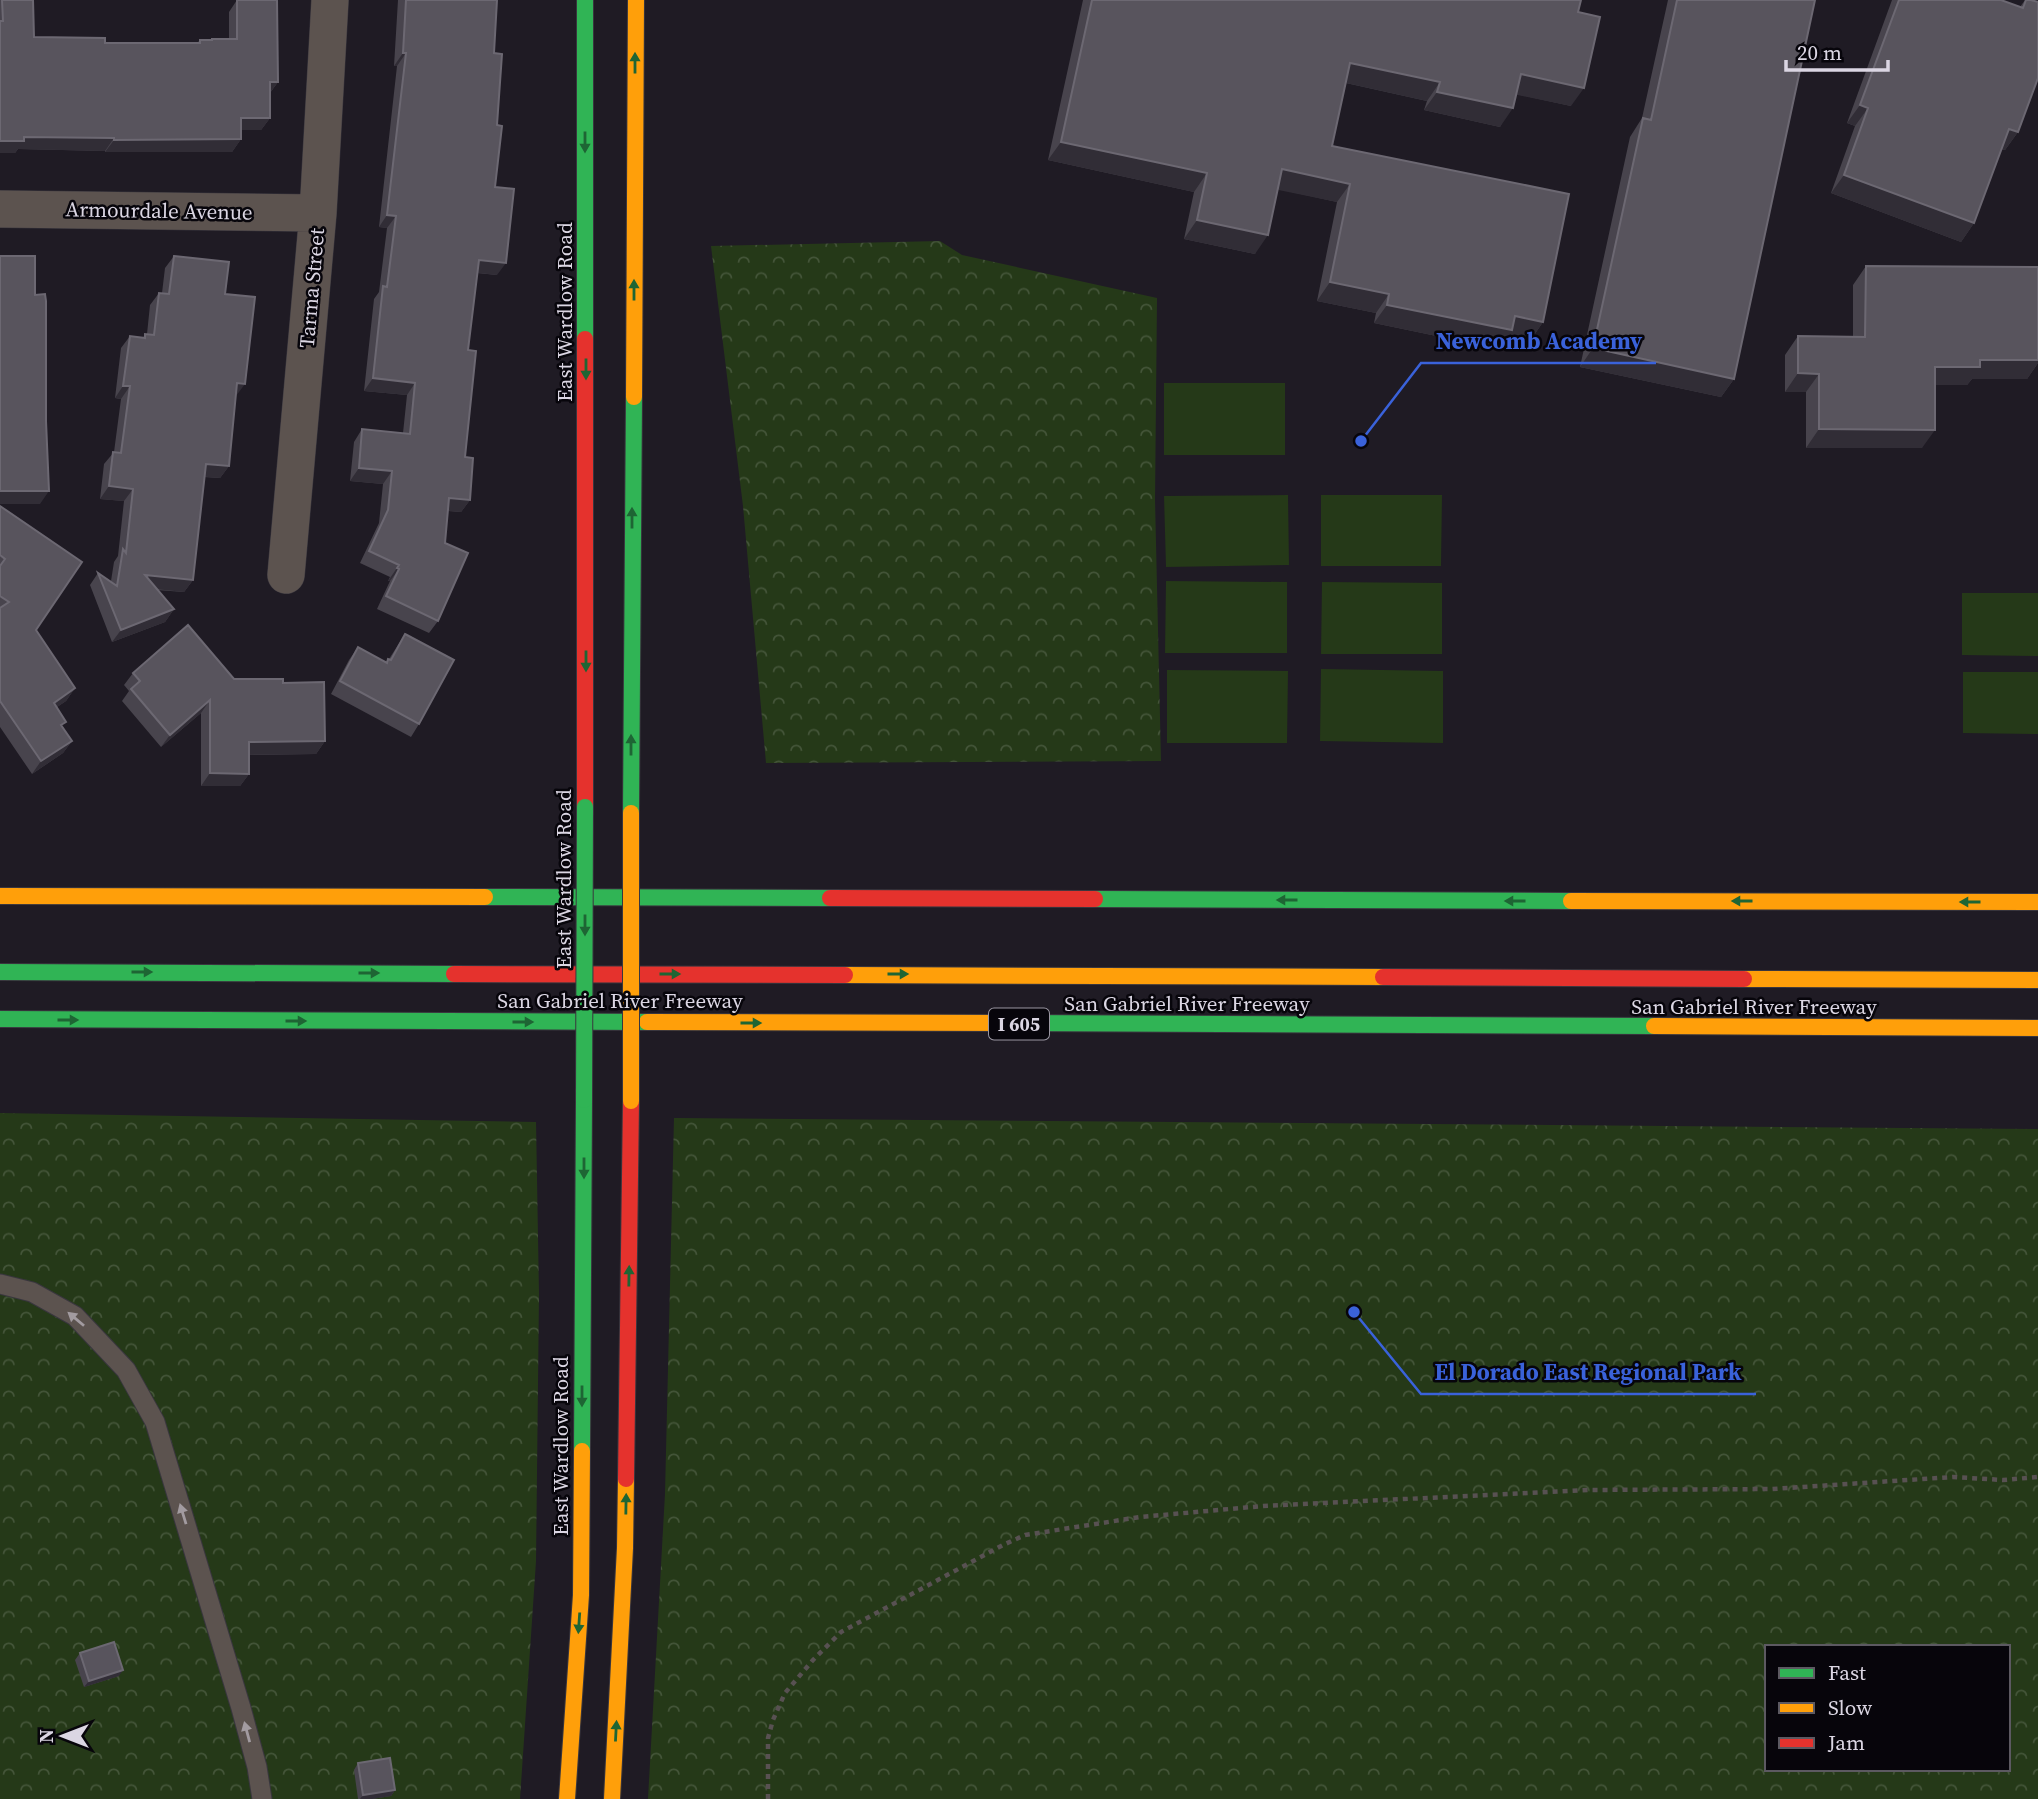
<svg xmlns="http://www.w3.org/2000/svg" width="2038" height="1799" viewBox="0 0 2038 1799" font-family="'Source Serif 4',serif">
<defs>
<pattern id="park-crowns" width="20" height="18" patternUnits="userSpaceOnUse" patternTransform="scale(1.75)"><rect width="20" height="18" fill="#253918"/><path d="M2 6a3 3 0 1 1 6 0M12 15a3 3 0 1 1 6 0" fill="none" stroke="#445539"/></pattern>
</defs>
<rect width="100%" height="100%" fill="#1f1b24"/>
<!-- park -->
<path fill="url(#park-crowns)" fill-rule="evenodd" d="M940,241L962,255L1157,298L1155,500L1161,761L766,763L743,506L711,246Z
M0,1113L536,1122L539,1294L536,1561L520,1799H0Z
M674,1118L2038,1129V1799H648L665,1494ZM1767,1647H2008V1769H1767Z"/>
<!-- pitch -->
<path fill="#253918" d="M1164,383H1285V455H1164Z
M1288,495L1289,565L1166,567L1164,496Z
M1321,495H1442L1441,566H1321Z
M1166,581L1287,582V653H1165Z
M1322,582L1442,583V654H1321Z
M1962,593H2038V656L1962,655Z
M1321,669L1443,671V743L1320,741Z
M1167,670L1288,671L1287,743H1167Z
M1963,672H2038V734L1963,733Z"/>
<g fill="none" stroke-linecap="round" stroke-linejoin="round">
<!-- lane casing -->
<g stroke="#39363e" stroke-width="21">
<path id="lane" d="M0,1284L32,1292L75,1316L126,1370L155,1422L241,1708L257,1767L262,1799"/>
</g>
<!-- street casing -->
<g stroke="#39363e" stroke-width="38">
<path id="street" d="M0,209L318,213
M286,575L318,213L330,0"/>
</g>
<!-- fast casing -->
<g stroke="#39363e" stroke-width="18">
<path id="fast" d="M585,0V339
M631,813L634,397
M485,897L830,898
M1095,899L1571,901
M0,972L454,974
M0,1019L647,1022
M1005,1023L1654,1026
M582,1451L584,1100"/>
</g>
<!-- slow casing -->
<g stroke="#39363e" stroke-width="18">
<path id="slow" d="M634,397L636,0
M0,896L485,897
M1571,901L2038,902
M845,975L1383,977
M1744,979L2038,980
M647,1022L1005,1023
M1654,1026L2038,1028
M567,1799L581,1595L582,1451
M612,1799L625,1548L626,1479"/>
</g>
<!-- jam casing -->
<g stroke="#39363e" stroke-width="18">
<path id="jam" d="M585,339V807
M830,898L1095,899
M454,974L845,975
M1383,977L1744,979
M626,1479L631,1101"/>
</g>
<!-- path -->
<path stroke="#585152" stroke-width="4.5" stroke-dasharray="5 5" stroke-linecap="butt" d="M768,1799V1738L773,1720L785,1693L813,1660L841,1632L1003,1545L1025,1535L1140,1517L1263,1506L1588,1490L1772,1489L1953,1477L2003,1480L2038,1477"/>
<!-- lane -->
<use href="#lane" stroke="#5c534f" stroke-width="19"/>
<!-- street -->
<use href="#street" stroke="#5c534f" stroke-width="37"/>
<!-- fast -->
<use href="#fast" stroke="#30b455" stroke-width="16"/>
<!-- slow -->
<use href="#slow" stroke="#ff9f0a" stroke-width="16"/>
<!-- jam -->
<use href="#jam" stroke="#e5322d" stroke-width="16"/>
<!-- fast-bridge casing -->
<g stroke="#39363e" stroke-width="18" stroke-linecap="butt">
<path id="fast-bridge" d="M584,1100L585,807"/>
</g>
<!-- slow-bridge casing -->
<g stroke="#39363e" stroke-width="18" stroke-linecap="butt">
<path id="slow-bridge" d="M631,813V1101"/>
</g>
<!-- fast-bridge -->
<use href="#fast-bridge" stroke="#30b455" stroke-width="16"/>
<!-- slow-bridge -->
<use href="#slow-bridge" stroke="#ff9f0a" stroke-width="16"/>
</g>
<!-- wall -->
<path fill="#48444d" d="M0,0H33L34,37L105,43H197L200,40H211L212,39H229V12L237,0L278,82L270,93V118L261,130H241V139L232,152H105V151L18,149L15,153H0Z
M398,0H497L494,53L497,125L495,187L497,275L477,273L468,350L465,457L470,500L461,512L448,511L438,621L429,633L377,609L390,581H388L390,577L360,563L379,523L383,484L350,481L354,442L362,429L403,433L407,395L364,391L374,299L379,292L387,228L379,227L397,66H394Z
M1083,0H1581L1578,12L1571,106L1516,94L1500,127L1424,110L1427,101L1346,83L1332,146L1543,322L1530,341L1508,336L1499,349L1374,323L1376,313L1317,301L1337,202L1278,189L1255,254L1184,239L1194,192L1048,160Z
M1668,0H1815L1734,379L1721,397L1580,367L1630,137L1642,118Z
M1892,0H2001L2020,7L2025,0H2031L2018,132L2005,150L2001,149L1974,223L1961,242L1831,193L1855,126L1847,123Z
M174,256L225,294L236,396L229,466L220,478L204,477L193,580L184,592L157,590L174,609L165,622L112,642L90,585L98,573L111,581L114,562L118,556L124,501L100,499L104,464L114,452L121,399L115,398L121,348L130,336L143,338L145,334H147L150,305L159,293H162L165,268Z
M1866,266L2038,267V363L2027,379H1972L1967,385H1935L1922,448H1806V392H1785V355L1798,336L1853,337V285Z
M0,506L36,630L75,688L66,701L57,707L63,727L72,741L63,753L32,774L0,727Z
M405,634L419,724L411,737L331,694L349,660L358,647L386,662L388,659H389Z
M133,673L234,679L283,683L325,741L316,754L249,755V774L240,786H201V713L161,747L122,701L129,691L124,685Z
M80,1653L119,1676L84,1687L75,1660Z
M358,1763L395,1790L391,1796L372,1799H358L354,1770Z"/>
<!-- shaded-wall -->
<path fill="#312d36" d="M403,53H406L397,66H394Z
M1350,63L1440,82L1427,101L1337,81Z
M1521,74L1584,88L1571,106L1508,93Z
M270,82H278L269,94Z
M1437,92L1513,108L1500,127L1424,110Z
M1860,105L1868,108L1855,126L1847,123Z
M241,118H270L261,130H232Z
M2009,129L2018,132L2005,150L1996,147Z
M24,137L114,138L105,151L18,149L15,153H0V141Z
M241,139L232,152H105L114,140Z
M1061,142L1207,173L1194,192L1048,160Z
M1282,169L1350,184L1337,202L1269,188Z
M1844,175L1974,223L1961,242L1831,193Z
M387,215L396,216L387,228L379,227Z
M1197,220L1268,235L1255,254L1184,239Z
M479,260L506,263L497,275L470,272Z
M1330,282L1389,294L1376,313L1317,301Z
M1387,305L1515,316L1543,322L1530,341L1508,336L1499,349L1374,323Z
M1593,348L1734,379L1721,397L1580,367Z
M1980,360H2038V363L2027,379H1972L1967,385H1922L1935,367Z
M1798,373L1819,374L1806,392H1785Z
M373,378L415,383L407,395L364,391Z
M237,383L245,384L236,396Z
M123,386H130L121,399L115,398Z
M1819,429L1935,430L1922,448H1806Z
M206,464L229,466L220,478L197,476Z
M359,468L392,471L383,484L350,481Z
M109,486L133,489L124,501L100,499Z
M0,491H49L40,504H0Z
M449,498L470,500L461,512L441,510Z
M397,568L399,569L390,581H388Z
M145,575L193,580L184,592L136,587Z
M174,609L165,622L112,642L121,630Z
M75,688L66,701L45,715L54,703Z
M210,700L201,713L161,747L170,735Z
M72,741L63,753L32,774L41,761Z
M325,741L316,754L240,755L249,742Z
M210,773L249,774L240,786H201Z
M123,1670L119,1676L84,1687L89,1681Z
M395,1790L391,1796L372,1799H360L363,1795Z"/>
<!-- building -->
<path fill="#58545d" stroke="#6c6872" stroke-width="2" d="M2,0H33L34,37L105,38V43H200V40H212V39H237V0H277L278,82H270V118H241V139L114,140V138L24,137V141H0V21H3Z
M406,0H497L494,53L502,54L497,125L502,126L495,187L514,189L506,263L479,260L468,350L476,351L465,457L473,458L470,500L449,498L445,543L468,553L438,621L386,596L399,569L397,568L399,565L369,551L388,510L392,471L359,468L362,429L410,434L415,383L373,378L383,286L387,287L396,216L387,215L406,53H403Z
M1092,0H1581L1578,12L1600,17L1584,88L1521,74L1513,108L1437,92L1440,82L1350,63L1332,146L1569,194L1543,322L1515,316L1512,330L1387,305L1389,294L1330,282L1350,184L1282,169L1268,235L1197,220L1207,173L1061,142Z
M1677,0H1815L1734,379L1593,348L1643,118L1651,120Z
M1899,0H2001L2023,8L2026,0H2031L2038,2V78L2018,132L2009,129L1974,223L1844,175L1868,108L1860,105Z
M0,256H35V295L45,294L46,301V421L49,491H0Z
M174,256L229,262L225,294L255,297L245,384L237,383L229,466L206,464L193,580L145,575L174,609L121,630L98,573L117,586L123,549L126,553L133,489L109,486L113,452L121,453L130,386H123L130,336L145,338V334L154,335L159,293L169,294Z
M1866,266L2038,267V360H1980V367H1935V430L1819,429V374L1798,373V336L1865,337Z
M0,506L82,562L36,630L75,688L54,703L66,722L61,725L72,741L41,761L0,701V608L9,602L0,596V566L5,559L0,555Z
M188,625L234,679H283V683L324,682L325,741L249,742V774L210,773V700L170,735L131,689L140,681L133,673Z
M405,634L454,660L419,724L340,681L358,647L387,663L388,659L391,660Z
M114,1642L123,1670L89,1681L80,1653Z
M390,1758L395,1790L363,1795L358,1763Z"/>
<!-- one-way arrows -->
<defs><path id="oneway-solid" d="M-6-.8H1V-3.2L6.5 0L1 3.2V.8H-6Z" transform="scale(1.75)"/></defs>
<g fill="#1e6534">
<use href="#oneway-solid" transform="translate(635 63) rotate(-90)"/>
<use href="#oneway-solid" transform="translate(585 142) rotate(90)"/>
<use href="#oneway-solid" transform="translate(634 290) rotate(-90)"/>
<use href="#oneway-solid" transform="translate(586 369) rotate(90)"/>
<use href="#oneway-solid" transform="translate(632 518) rotate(-90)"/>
<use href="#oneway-solid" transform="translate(586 661) rotate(90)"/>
<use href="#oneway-solid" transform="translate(631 745) rotate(-90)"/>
<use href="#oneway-solid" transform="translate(1287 900) rotate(-180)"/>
<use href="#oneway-solid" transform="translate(1515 901) rotate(-180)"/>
<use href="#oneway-solid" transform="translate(1742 901) rotate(-180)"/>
<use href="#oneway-solid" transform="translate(1970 902) rotate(-180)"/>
<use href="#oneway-solid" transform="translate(585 925) rotate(90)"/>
<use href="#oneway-solid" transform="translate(142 972)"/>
<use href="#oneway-solid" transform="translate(369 973)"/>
<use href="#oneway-solid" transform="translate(670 974)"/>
<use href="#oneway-solid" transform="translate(898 974)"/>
<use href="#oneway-solid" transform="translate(68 1020)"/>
<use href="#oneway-solid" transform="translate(296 1021)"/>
<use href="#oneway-solid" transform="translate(523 1022)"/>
<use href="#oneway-solid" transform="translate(751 1023)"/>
<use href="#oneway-solid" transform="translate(584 1168) rotate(90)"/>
<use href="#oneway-solid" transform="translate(629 1276) rotate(-89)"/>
<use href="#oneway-solid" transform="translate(582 1396) rotate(90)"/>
<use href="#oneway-solid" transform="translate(626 1504) rotate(-89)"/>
<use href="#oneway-solid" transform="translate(579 1623) rotate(94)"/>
<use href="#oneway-solid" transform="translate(616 1731) rotate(-87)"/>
</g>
<g fill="#a29ba0">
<use href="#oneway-solid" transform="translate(76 1319) rotate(-140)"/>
<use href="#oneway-solid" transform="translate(183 1514) rotate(-107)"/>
<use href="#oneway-solid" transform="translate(247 1732) rotate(-105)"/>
</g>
<g text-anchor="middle" stroke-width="5" stroke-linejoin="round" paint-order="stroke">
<!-- shield labels -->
<rect fill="#07050b" stroke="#9b97a2" stroke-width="2" x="989" y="1008.5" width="60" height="31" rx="5"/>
<g font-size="19" font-weight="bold" fill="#dbd6e3">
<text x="1019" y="1031">I 605</text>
</g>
<!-- street labels -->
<g font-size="21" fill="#dbd6e3" stroke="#07050b">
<text transform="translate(159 211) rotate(1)" y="7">Armourdale Avenue</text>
<text transform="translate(312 288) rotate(-85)" y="7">Tarma Street</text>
<text transform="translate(565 312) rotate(-90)" y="7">East Wardlow Road</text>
<text transform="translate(564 879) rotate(-90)" y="7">East Wardlow Road</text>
<text x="620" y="1008">San Gabriel River Freeway</text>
<text x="1187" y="1011">San Gabriel River Freeway</text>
<text x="1754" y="1014">San Gabriel River Freeway</text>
<text transform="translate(561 1446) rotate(-90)" y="7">East Wardlow Road</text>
</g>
</g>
<!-- callouts -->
<path fill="none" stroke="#3a62da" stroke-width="2.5" d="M1361 441L1421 363H1656M1354 1312L1421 1394H1756"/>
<g fill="#3a62da" stroke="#07050b" stroke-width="2.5">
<circle cx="1361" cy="441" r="7"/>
<circle cx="1354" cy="1312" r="7"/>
</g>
<g font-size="23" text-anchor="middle" font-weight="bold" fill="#3a62da" stroke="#07050b" stroke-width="5" stroke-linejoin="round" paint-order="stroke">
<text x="1539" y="349">Newcomb Academy</text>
<text x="1588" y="1380">El Dorado East Regional Park</text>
</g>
<!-- legend -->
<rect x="1765" y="1645" width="245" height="126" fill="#07050b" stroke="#5c5961" stroke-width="2"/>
<rect x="1779" y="1668" width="35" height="10" fill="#30b455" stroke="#5c5961" stroke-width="2"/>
<text x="1828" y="1680" font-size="21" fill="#dbd6e3">Fast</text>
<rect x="1779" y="1703" width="35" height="10" fill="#ff9f0a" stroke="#5c5961" stroke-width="2"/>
<text x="1828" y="1715" font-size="21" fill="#dbd6e3">Slow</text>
<rect x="1779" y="1738" width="35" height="10" fill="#e5322d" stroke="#5c5961" stroke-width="2"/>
<text x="1828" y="1750" font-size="21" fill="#dbd6e3">Jam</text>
<!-- north arrow -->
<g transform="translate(63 1736) rotate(270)" stroke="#07050b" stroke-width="5" paint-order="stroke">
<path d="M0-5L12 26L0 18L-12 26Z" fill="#dbd6e3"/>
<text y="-10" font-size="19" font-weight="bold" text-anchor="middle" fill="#dbd6e3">N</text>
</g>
<!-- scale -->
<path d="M1786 60v10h102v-10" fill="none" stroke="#dbd6e3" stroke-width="3.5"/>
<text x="1797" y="60" font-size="21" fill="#dbd6e3" stroke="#07050b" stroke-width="5" paint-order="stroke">20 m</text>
</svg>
